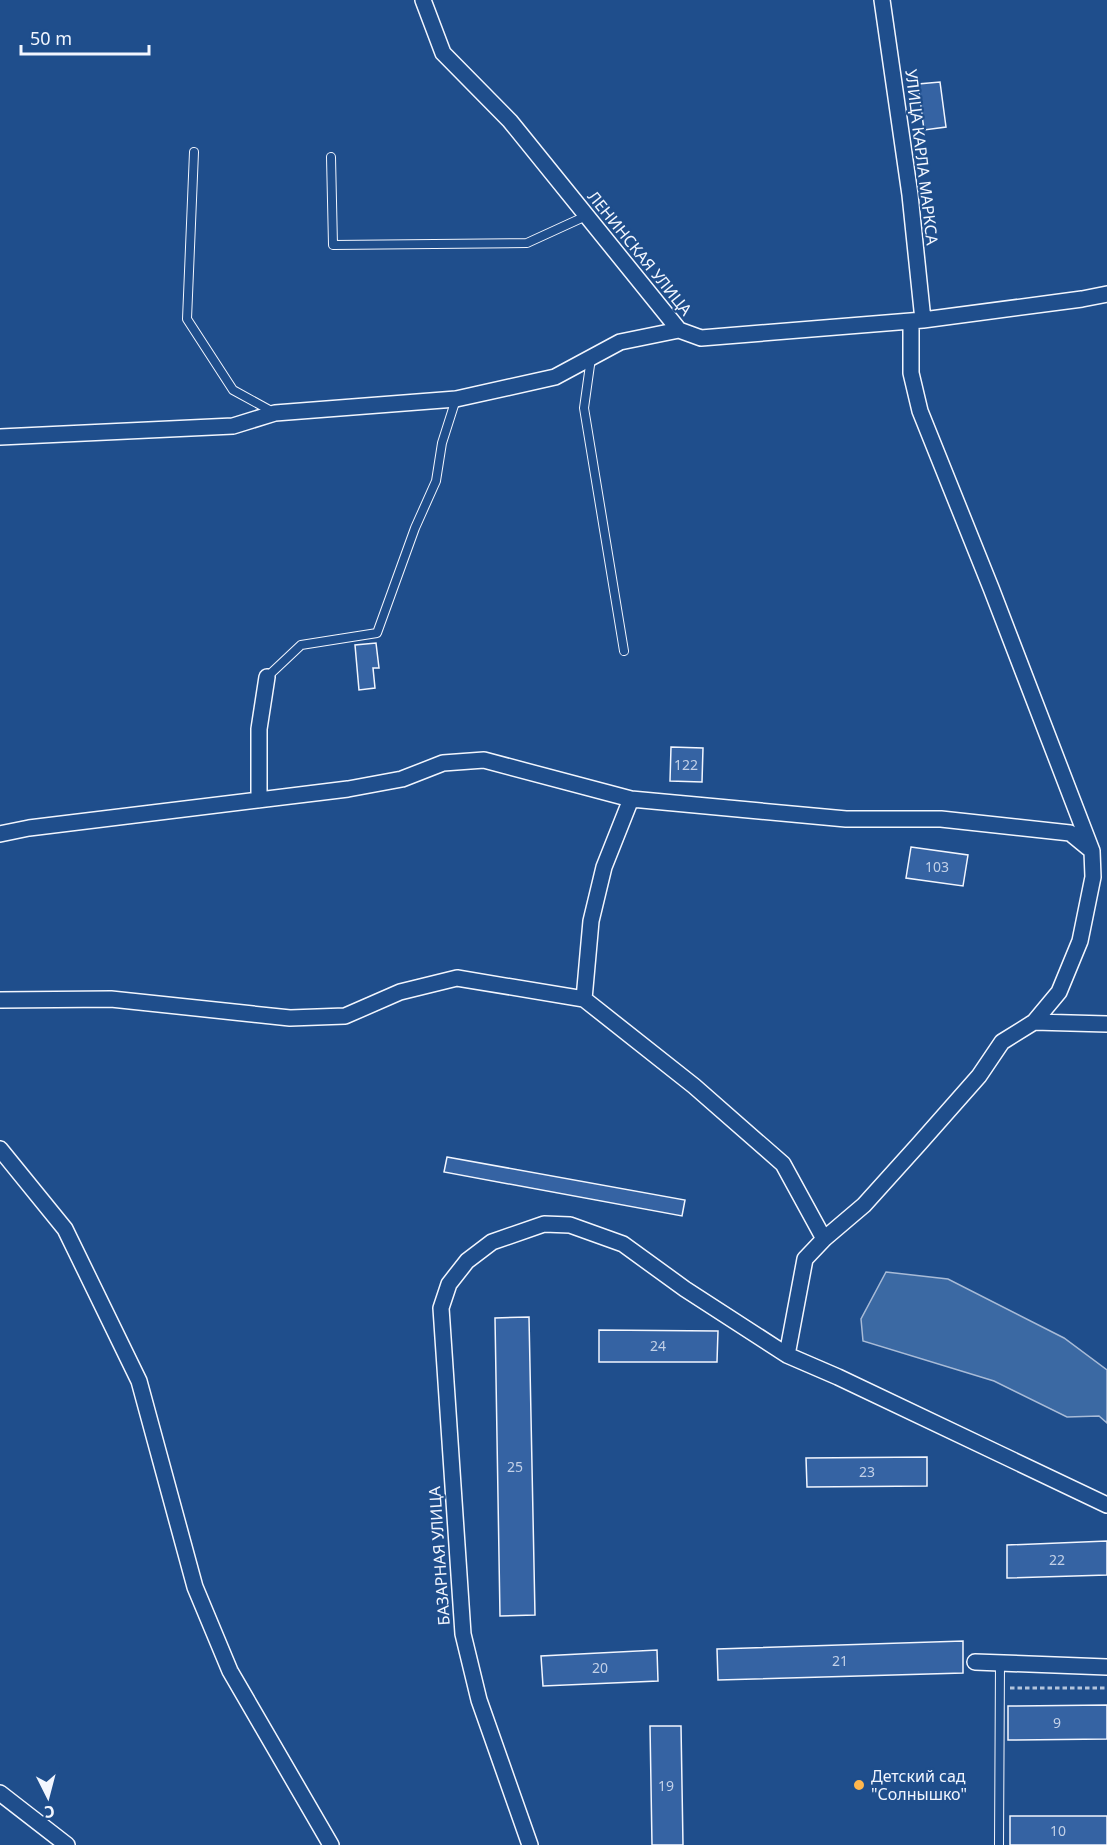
<svg xmlns="http://www.w3.org/2000/svg" width="1107" height="1845" viewBox="0 0 1107 1845" font-family="'Noto Sans',sans-serif">
<rect width="100%" height="100%" fill="#1f4e8c"/>
<!-- water -->
<path fill="#3b69a3" stroke="#a8bbd7" stroke-width="1.5" d="M886,1272L948,1279L1064,1338L1107,1370V1423L1099,1416L1067,1417L994,1381L863,1341L861,1319Z"/>
<!-- building -->
<path fill="#3563a3" stroke="#f2f6ff" stroke-width="1.5" d="M940,82L946,127L924,130L918,84Z
M376,643L379,668H373L375,688L359,690L355,645Z
M671,747L703,748L702,782L670,781Z
M911,847L968,855L963,886L906,878Z
M447,1157L685,1200L682,1216L444,1172Z
M529,1317L535,1615L500,1616L495,1318Z
M599,1330L718,1331L717,1362H599Z
M927,1457V1486L807,1487L806,1458Z
M1107,1541V1575L1007,1578V1545Z
M963,1641V1673L718,1680L717,1649Z
M657,1650L658,1681L543,1686L541,1656Z
M1107,1705V1739L1008,1740V1706Z
M650,1726H681L683,1845H652Z
M1010,1816H1107V1845H1010Z"/>
<g fill="none" stroke-linecap="round" stroke-linejoin="round">
<!-- service casing -->
<g stroke="#f2f6ff" stroke-width="10">
<path id="service" d="M194,152L187,319L233,390L273,412
M331,157L333,245L527,243L586,216
M591,358L584,408L624,651
M267,677L301,645L377,633L415,528L436,481L442,443L456,399
M999,1845L1000,1663"/>
</g>
<!-- minor casing -->
<g stroke="#f2f6ff" stroke-width="18">
<path id="minor" d="M423,0L443,53L510,121L679,330L701,338L923,320L1082,299L1107,294
M882,0L910,195L923,320
M0,437L233,426L275,413L456,399L555,377L620,342L679,330
M259,800V729L267,677
M0,834L29,828L348,789L402,779L443,763L484,760L631,799L846,819H941L1070,833L1092,851
M584,999L591,921L604,867L631,799
M0,1000L111,999L290,1018L345,1016L400,992L457,978L584,999L694,1086L783,1164L824,1239L805,1259L787,1355
M1034,1022L1107,1024
M0,1149L65,1229L139,1381L195,1587L230,1671L331,1845
M824,1239L864,1205L919,1144L979,1076L1002,1042L1034,1022L1059,992L1080,941L1093,877L1092,851L991,588L920,411L911,373V321
M975,1662L1107,1667
M0,1793L67,1845
M530,1845L479,1700L463,1634L441,1308L449,1284L467,1261L492,1242L544,1224L570,1225L623,1244L685,1289L787,1355L838,1377L1107,1505"/>
</g>
<!-- path -->
<path stroke="#b3c4dc" stroke-width="3" stroke-dasharray="4.5 3" stroke-linecap="butt" d="M1010,1688H1107"/>
<!-- service -->
<use href="#service" stroke="#1f4e8c" stroke-width="8"/>
<!-- minor -->
<use href="#minor" stroke="#1f4e8c" stroke-width="15"/>
</g>
<!-- markers -->
<circle fill="#ffb74d" stroke="#1f4e8c" stroke-width="2" cx="859" cy="1785" r="6"/>
<g text-anchor="middle" stroke-width="4.5" stroke-linejoin="round" paint-order="stroke">
<!-- number labels -->
<g font-size="14" fill="#c3d1e8">
<text x="686" y="770">122</text>
<text x="937" y="872">103</text>
<text x="658" y="1351">24</text>
<text x="515" y="1472">25</text>
<text x="867" y="1477">23</text>
<text x="1057" y="1565">22</text>
<text x="840" y="1666">21</text>
<text x="600" y="1673">20</text>
<text x="1057" y="1728">9</text>
<text x="666" y="1791">19</text>
<text x="1058" y="1836">10</text>
</g>
<!-- street labels -->
<g font-size="16" fill="#f2f6ff" stroke="#1f4e8c">
<text transform="translate(922 157) rotate(83)" y="6">УЛИЦА КАРЛА МАРКСА</text>
<text transform="translate(640 253) rotate(51)" y="6">ЛЕНИНСКАЯ УЛИЦА</text>
<text transform="translate(439 1556) rotate(-94)" y="6">БАЗАРНАЯ УЛИЦА</text>
</g>
<!-- poi labels -->
<g font-size="16" fill="#f2f6ff" stroke="#1f4e8c" text-anchor="start">
<text x="871" y="1782">Детский сад<tspan x="871" dy="18">"Солнышко"</tspan></text>
</g>
</g>
<!-- north arrow -->
<g transform="translate(48 1797) rotate(174)" stroke="#1f4e8c" stroke-width="4.5" paint-order="stroke">
<path d="M0-4.5L10 22L0 15L-10 22Z" fill="#f2f6ff"/>
<text y="-9" font-size="16" font-weight="bold" text-anchor="middle" fill="#f2f6ff">С</text>
</g>
<!-- scale -->
<path d="M21 45v9h128v-9" fill="none" stroke="#f2f6ff" stroke-width="3"/>
<text x="30" y="45" font-size="18" fill="#f2f6ff" stroke="#1f4e8c" stroke-width="4.5" paint-order="stroke">50 m</text>
</svg>
